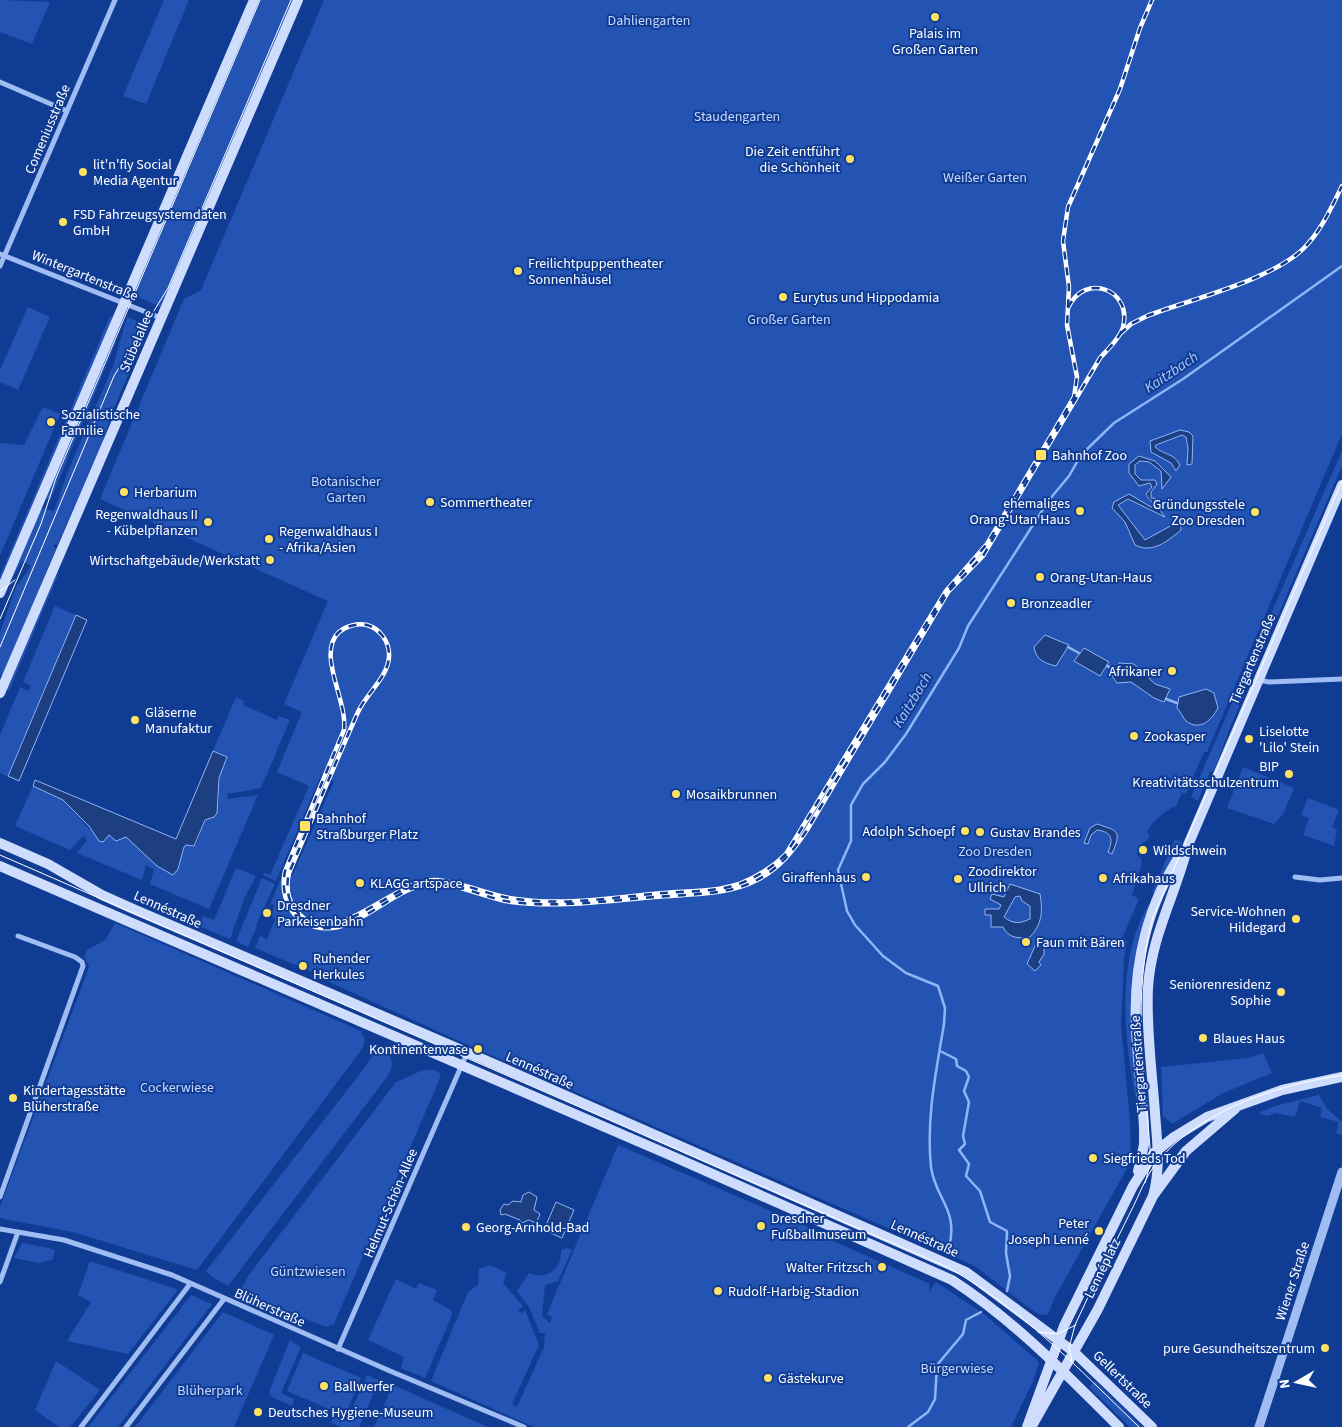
<svg xmlns="http://www.w3.org/2000/svg" width="1342" height="1427" viewBox="0 0 1342 1427" font-family="'Source Sans 3',sans-serif">
<rect width="100%" height="100%" fill="#113c94"/>
<!-- green -->
<path fill="#2354b3" d="M0,0L50,2L32,44L0,32Z
M164,0H189L146,104L123,96Z
M258,0H293L165,301L160,307L132,294Z
M324,0H1342V434L1207,752H1204L1186,794L1182,793L1176,806C1166,810 1151,822 1147,832L1150,837L1145,842L1143,841L1137,855L1141,858L1142,863L1132,895L1139,899L1122,938L1127,941L1124,960L1121,1025L1130,1121L1131,1161L1055,1297L1048,1314L1041,1315L1032,1310L975,1266L470,1046L316,976L317,974L255,948L260,936L267,939L275,919L272,917L274,905L272,904L269,907L283,873L292,876L334,781L321,775L276,881L263,875L264,873L270,875L309,786L277,772L302,712L284,704L328,601L100,499L184,299L201,290Z
M28,307L50,317L18,390L0,382V370Z
M110,316L112,317L111,322L0,581V576Z
M127,317L148,326L146,332L112,413L102,444L57,545L54,544L53,547L56,548L3,676L0,675V632L16,587L31,566L22,561L9,583L41,508L54,511L68,471L113,366Z
M113,339L116,342L51,499L45,498Z
M43,407L60,414L0,556V443L24,445Z
M1342,451V466L1231,725L1214,771L1210,772L1198,801L1191,797Z
M60,570L9,691L6,690L50,587Z
M55,606L76,615L7,776L0,773V735L20,687L29,691L31,686L23,682Z
M236,697L244,701L243,705L277,720L279,716L290,720L261,788L227,794L228,799L258,795L209,909L150,884L154,869L146,865L142,880L77,853L87,841L84,835L70,850L15,826L33,786L63,800L96,836L110,835L118,840L126,837L134,842L182,849L186,845L193,847L197,843L205,820L216,815C223,797 214,776 227,757L213,751Z
M1243,767L1294,788L1283,814L1274,824L1227,808Z
M1308,798L1339,810L1332,827L1337,830L1334,846L1303,835L1309,818L1301,815Z
M1175,839L1182,842L1156,893L1152,892Z
M236,868L256,876L244,899L230,939L199,926L203,916L214,920Z
M262,878L275,884L256,925L257,926L248,947L236,941Z
M1149,904L1151,907L1141,934L1138,1107C1124,1046 1115,959 1149,904Z
M115,923L361,1031L365,1040L362,1049L197,1270L73,1232L4,1219L0,1217V1207L89,967L84,956L87,950L105,940Z
M383,1052L390,1056C393,1064 392,1069 387,1077L228,1286L212,1277L206,1271L366,1066C370,1057 373,1053 383,1052Z
M1263,1053L1272,1073L1223,1093L1172,1124L1163,1116L1161,1067L1248,1058Z
M423,1070H434L440,1073V1078L334,1324L326,1327L243,1295L240,1292L248,1276L396,1082Z
M1319,1095L1327,1109L1342,1122V1135L1336,1133L1339,1122L1320,1117L1322,1108L1300,1101L1295,1117L1276,1113L1267,1116L1258,1113L1275,1106Z
M618,1145L815,1230L829,1239L930,1284L929,1292L936,1282L984,1314L1039,1362L1033,1381L1011,1427H534L431,1381L468,1292L478,1285L479,1269L490,1265L507,1273L503,1283L523,1306L518,1311L522,1313L525,1310L539,1345L512,1404L517,1407L544,1347L545,1333H540L529,1307L517,1291L529,1273C547,1280 562,1270 561,1250L567,1248L572,1250L558,1281L545,1285L542,1316L550,1323L552,1317L547,1314Z
M22,1243L49,1248L55,1251L52,1260L38,1263L14,1258Z
M90,1261L176,1289L177,1291L128,1354L67,1341L91,1302L78,1295Z
M396,1279L416,1289L419,1283L437,1290L433,1300L451,1310L452,1315L425,1378L401,1368L404,1357L368,1340Z
M191,1295L212,1304L118,1427H88Z
M223,1312L274,1335L234,1427H135Z
M290,1340L301,1347L281,1393L294,1399L292,1406L272,1397L269,1392Z
M303,1353L361,1378L345,1416L287,1391Z
M56,1361L100,1390L70,1427H59L35,1410Z
M367,1375L379,1380L359,1427H342L331,1423L333,1416L347,1421Z
M1095,1381L1142,1427H1130L1089,1387Z
M393,1385L488,1427H374Z"/>
<!-- water -->
<path fill="#1d3e80" stroke="#90b5f6" fill-rule="evenodd" d="M1180,430L1189,432L1193,436L1192,464L1187,465L1188,448L1186,437L1182,435L1156,445L1155,447C1164,455 1174,453 1180,465L1176,471L1171,463L1151,452L1150,441Z
M1139,456L1155,461L1171,477L1162,489L1161,471L1149,462L1140,461L1135,465V474L1141,480H1155L1157,484L1151,492V498L1160,499L1161,503C1154,504 1149,501 1146,494L1152,487L1150,483L1139,486L1129,473V464Z
M1129,494L1151,507H1161V512L1165,517L1128,499L1118,505L1145,540L1174,524V519L1180,518L1181,530C1168,541 1152,554 1135,545L1125,522L1112,508L1114,502Z
M76,615L87,620L19,781L8,776Z
M1045,635L1069,645L1056,666C1044,663 1036,660 1034,647Z
M1084,648L1109,662L1100,676L1074,661Z
M1119,663L1134,664L1155,684L1170,689L1164,702L1154,698L1131,682L1117,683L1112,676Z
M1206,689L1214,693L1218,708C1212,719 1201,732 1186,721C1183,718 1181,712 1177,708L1179,697Z
M213,751L227,757L219,778L217,813L214,817L205,820L194,846L186,845L184,847L178,869L173,875L157,866L126,837L116,841L109,835L103,842L99,841L89,826L63,800L33,786L35,780L176,839Z
M1097,824C1118,831 1122,830 1112,854L1108,852C1113,840 1113,832 1097,830L1091,835L1088,844L1084,843L1090,828Z
M1010,884L1040,894C1043,912 1042,924 1030,937C1019,939 1008,938 1003,927H991V915H985V909H999L1001,905L990,899L992,894L1004,897ZM1020,896L1022,901L1030,906V919C1019,924 1013,924 1004,917L1015,897Z
M1044,944V954L1039,962L1041,965L1035,971L1027,964L1035,946Z
M529,1192L537,1197L534,1210L540,1214L536,1223L529,1220L521,1223L520,1220L505,1214L501,1215L500,1210L504,1204L508,1205L513,1201L521,1202L523,1195Z
M556,1202L574,1210L562,1238L544,1230Z"/>
<g fill="none" stroke-linecap="round" stroke-linejoin="round">
<!-- stream -->
<path stroke="#90b5f6" stroke-width="2.5" d="M1068,647L1079,653
M1107,666L1115,669
M1166,699L1177,703
M940,1051L956,1059L957,1066L966,1071L969,1077L964,1091L969,1102L963,1136L965,1144L959,1150L969,1164L966,1176L980,1191L990,1222L1007,1231L1006,1253L1010,1276L1007,1291
M949,1247C959,1209 935,1199 931,1167C926,1119 936,1072 944,1024L945,1008L938,986L906,973L883,956L855,925L847,911L838,870L851,841V805L863,784L885,762L906,734L959,648L968,626L1049,500L1069,476L1081,455L1114,423L1183,379L1342,266
M908,1427L928,1412L935,1399L937,1365L963,1334L966,1320L981,1312"/>
<!-- minor -->
<path stroke="#9fbcf3" stroke-width="5" d="M0,82L67,111
M0,254L161,318
M0,266L115,0
M1258,680L1269,682L1342,679
M1295,877L1320,880L1342,878
M0,1197L83,966L82,962L75,957L18,936
M0,1229L64,1240L172,1275L390,1371L524,1427
M0,1282L18,1232
M338,1349L467,1053
M81,1427L190,1284
M126,1427L224,1299"/>
<!-- tertiary -->
<path stroke="#9fbcf3" stroke-width="9" d="M1259,1427L1342,1172"/>
<!-- secondary -->
<path stroke="#ceddfd" stroke-width="10" d="M0,593L254,0
M0,693L298,0
M0,843L48,864L102,895L131,908L485,1060L966,1272L1074,1352L1152,1427
M0,866L672,1156L952,1280C1014,1320 1067,1375 1119,1427
M1138,1171L1144,1145V1130C1143,1095 1137,1061 1136,1026C1133,964 1148,902 1183,851
M1153,1196C1161,1168 1157,1141 1155,1113C1152,1071 1146,1029 1148,988C1151,936 1176,894 1188,845L1342,485
M1033,1424L1098,1309L1153,1196L1186,1151L1235,1109
M1027,1427L1064,1326L1133,1186L1154,1153L1174,1137L1207,1117L1282,1090L1342,1077"/>
<!-- tram -->
<path stroke="#fff" stroke-width="1" d="M0,591L15,580
M0,619L41,524L56,478L260,0
M0,647L114,376L168,288L291,0
M0,855L945,1266C1019,1306 1079,1369 1139,1427
M1145,1183L1150,1165V1148C1144,1069 1132,996 1153,917L1342,481
M1038,1332L1057,1334L1076,1325
M1072,1361L1069,1348L1075,1325C1092,1287 1112,1250 1130,1213C1140,1194 1148,1169 1164,1154C1210,1107 1279,1085 1342,1075"/>
<!-- rail casing -->
<g stroke="#fff" stroke-width="4.5">
<path id="rail" d="M1068,308C1085,271 1133,290 1123,327C1120,338 1108,349 1100,358L983,556L948,592L807,830C793,851 780,868 757,880C727,896 687,894 654,897C606,901 558,908 511,902C484,898 457,882 430,884C392,887 355,937 316,927C290,921 280,895 285,871L344,730C348,701 316,654 339,632C346,626 357,623 367,625C381,629 390,643 389,657C388,677 366,694 358,712C334,766 312,819 289,873C286,886 287,898 295,909C330,957 393,879 435,880C460,881 490,896 516,899C565,906 615,897 664,893C688,891 716,892 739,884C757,877 773,867 786,854L946,591L987,544L1074,397L1077,377L1067,325L1069,287L1063,241L1068,207L1120,89L1140,28L1152,0
M1120,334L1131,324L1147,316C1191,299 1272,280 1304,248C1321,231 1331,208 1342,186"/>
</g>
<!-- rail -->
<use href="#rail" stroke="#113c94" stroke-width="2.5" stroke-dasharray="8" stroke-linecap="butt"/>
</g>
<!-- markers -->
<g fill="#ffe261" stroke="#113c94" stroke-width="2">
<circle cx="935" cy="17" r="5"/>
<circle cx="850" cy="159" r="5"/>
<circle cx="83" cy="172" r="5"/>
<circle cx="63" cy="222" r="5"/>
<circle cx="518" cy="271" r="5"/>
<circle cx="783" cy="297" r="5"/>
<circle cx="51" cy="422" r="5"/>
<rect x="1035" y="449" width="12" height="12" rx="2.5"/>
<circle cx="124" cy="492" r="5"/>
<circle cx="430" cy="502" r="5"/>
<circle cx="1080" cy="511" r="5"/>
<circle cx="1255" cy="512" r="5"/>
<circle cx="208" cy="522" r="5"/>
<circle cx="269" cy="539" r="5"/>
<circle cx="270" cy="560" r="5"/>
<circle cx="1040" cy="577" r="5"/>
<circle cx="1011" cy="603" r="5"/>
<circle cx="1172" cy="671" r="5"/>
<circle cx="135" cy="720" r="5"/>
<circle cx="1134" cy="736" r="5"/>
<circle cx="1249" cy="739" r="5"/>
<circle cx="1289" cy="774" r="5"/>
<circle cx="676" cy="794" r="5"/>
<rect x="299" y="820" width="12" height="12" rx="2.5"/>
<circle cx="965" cy="831" r="5"/>
<circle cx="980" cy="832" r="5"/>
<circle cx="1143" cy="850" r="5"/>
<circle cx="866" cy="877" r="5"/>
<circle cx="1103" cy="878" r="5"/>
<circle cx="958" cy="879" r="5"/>
<circle cx="360" cy="883" r="5"/>
<circle cx="267" cy="913" r="5"/>
<circle cx="1296" cy="919" r="5"/>
<circle cx="1026" cy="942" r="5"/>
<circle cx="303" cy="966" r="5"/>
<circle cx="1281" cy="992" r="5"/>
<circle cx="1203" cy="1038" r="5"/>
<circle cx="478" cy="1049" r="5"/>
<circle cx="13" cy="1098" r="5"/>
<circle cx="1093" cy="1158" r="5"/>
<circle cx="761" cy="1226" r="5"/>
<circle cx="466" cy="1227" r="5"/>
<circle cx="1099" cy="1231" r="5"/>
<circle cx="882" cy="1267" r="5"/>
<circle cx="718" cy="1291" r="5"/>
<circle cx="1325" cy="1348" r="5"/>
<circle cx="768" cy="1378" r="5"/>
<circle cx="324" cy="1386" r="5"/>
<circle cx="258" cy="1412" r="5"/>
</g>
<g text-anchor="middle" stroke-width="4" stroke-linejoin="round" paint-order="stroke">
<!-- park labels -->
<g font-size="14" fill="#c6d9fd" stroke="#113c94">
<text x="649" y="25">Dahliengarten</text>
<text x="737" y="121">Staudengarten</text>
<text x="985" y="182">Weißer Garten</text>
<text x="789" y="324">Großer Garten</text>
<text x="346" y="486">Botanischer<tspan x="346" dy="16">Garten</tspan></text>
<text x="995" y="856">Zoo Dresden</text>
<text x="177" y="1092">Cockerwiese</text>
<text x="308" y="1276">Güntzwiesen</text>
<text x="957" y="1373">Bürgerwiese</text>
<text x="210" y="1395">Blüherpark</text>
</g>
<!-- poi labels -->
<g font-size="14" fill="#fff" stroke="#113c94" text-anchor="start">
<text x="935" y="38" text-anchor="middle">Palais im<tspan x="935" dy="16">Großen Garten</tspan></text>
<text x="840" y="156" text-anchor="end">Die Zeit entführt<tspan x="840" dy="16">die Schönheit</tspan></text>
<text x="93" y="169">lit'n'fly Social<tspan x="93" dy="16">Media Agentur</tspan></text>
<text x="73" y="219">FSD Fahrzeugsystemdaten<tspan x="73" dy="16">GmbH</tspan></text>
<text x="528" y="268">Freilichtpuppentheater<tspan x="528" dy="16">Sonnenhäusel</tspan></text>
<text x="793" y="302">Eurytus und Hippodamia</text>
<text x="61" y="419">Sozialistische<tspan x="61" dy="16">Familie</tspan></text>
<text x="1052" y="460">Bahnhof Zoo</text>
<text x="134" y="497">Herbarium</text>
<text x="440" y="507">Sommertheater</text>
<text x="1070" y="508" text-anchor="end">ehemaliges<tspan x="1070" dy="16">Orang-Utan Haus</tspan></text>
<text x="1245" y="509" text-anchor="end">Gründungsstele<tspan x="1245" dy="16">Zoo Dresden</tspan></text>
<text x="198" y="519" text-anchor="end">Regenwaldhaus II<tspan x="198" dy="16">- Kübelpflanzen</tspan></text>
<text x="279" y="536">Regenwaldhaus I<tspan x="279" dy="16">- Afrika/Asien</tspan></text>
<text x="260" y="565" text-anchor="end">Wirtschaftgebäude/Werkstatt</text>
<text x="1050" y="582">Orang-Utan-Haus</text>
<text x="1021" y="608">Bronzeadler</text>
<text x="1162" y="676" text-anchor="end">Afrikaner</text>
<text x="145" y="717">Gläserne<tspan x="145" dy="16">Manufaktur</tspan></text>
<text x="1259" y="736">Liselotte<tspan x="1259" dy="16">'Lilo' Stein</tspan></text>
<text x="1144" y="741">Zookasper</text>
<text x="1279" y="771" text-anchor="end">BIP<tspan x="1279" dy="16">Kreativitätsschulzentrum</tspan></text>
<text x="686" y="799">Mosaikbrunnen</text>
<text x="316" y="823">Bahnhof<tspan x="316" dy="16">Straßburger Platz</tspan></text>
<text x="955" y="836" text-anchor="end">Adolph Schoepf</text>
<text x="990" y="837">Gustav Brandes</text>
<text x="1153" y="855">Wildschwein</text>
<text x="968" y="876">Zoodirektor<tspan x="968" dy="16">Ullrich</tspan></text>
<text x="856" y="882" text-anchor="end">Giraffenhaus</text>
<text x="1113" y="883">Afrikahaus</text>
<text x="370" y="888">KLAGG artspace</text>
<text x="277" y="910">Dresdner<tspan x="277" dy="16">Parkeisenbahn</tspan></text>
<text x="1286" y="916" text-anchor="end">Service-Wohnen<tspan x="1286" dy="16">Hildegard</tspan></text>
<text x="1036" y="947">Faun mit Bären</text>
<text x="313" y="963">Ruhender<tspan x="313" dy="16">Herkules</tspan></text>
<text x="1271" y="989" text-anchor="end">Seniorenresidenz<tspan x="1271" dy="16">Sophie</tspan></text>
<text x="1213" y="1043">Blaues Haus</text>
<text x="468" y="1054" text-anchor="end">Kontinentenvase</text>
<text x="23" y="1095">Kindertagesstätte<tspan x="23" dy="16">Blüherstraße</tspan></text>
<text x="1103" y="1163">Siegfrieds Tod</text>
<text x="771" y="1223">Dresdner<tspan x="771" dy="16">Fußballmuseum</tspan></text>
<text x="1089" y="1228" text-anchor="end">Peter<tspan x="1089" dy="16">Joseph Lenné</tspan></text>
<text x="476" y="1232">Georg-Arnhold-Bad</text>
<text x="872" y="1272" text-anchor="end">Walter Fritzsch</text>
<text x="728" y="1296">Rudolf-Harbig-Stadion</text>
<text x="1315" y="1353" text-anchor="end">pure Gesundheitszentrum</text>
<text x="778" y="1383">Gästekurve</text>
<text x="334" y="1391">Ballwerfer</text>
<text x="268" y="1417">Deutsches Hygiene-Museum</text>
</g>
<!-- street labels -->
<g font-size="14" fill="#fff" stroke="#113c94">
<text transform="translate(47 129) rotate(-67)" y="5">Comeniusstraße</text>
<text transform="translate(85 275) rotate(22)" y="5">Wintergartenstraße</text>
<text transform="translate(136 341) rotate(-67)" y="5">Stübelallee</text>
<text transform="translate(1252 659) rotate(-67)" y="5">Tiergartenstraße</text>
<text transform="translate(168 909) rotate(24)" y="5">Lennéstraße</text>
<text transform="translate(1138 1064) rotate(-94)" y="5">Tiergartenstraße</text>
<text transform="translate(540 1070) rotate(24)" y="5">Lennéstraße</text>
<text transform="translate(390 1203) rotate(-67)" y="5">Helmut-Schön-Allee</text>
<text transform="translate(925 1238) rotate(24)" y="5">Lennéstraße</text>
<text transform="translate(1102 1268) rotate(-64)" y="5">Lennéplatz</text>
<text transform="translate(1292 1281) rotate(-72)" y="5">Wiener Straße</text>
<text transform="translate(270 1307) rotate(24)" y="5">Blüherstraße</text>
<text transform="translate(1123 1379) rotate(44)" y="5">Gellertstraße</text>
</g>
<!-- water labels -->
<g font-size="15" font-style="italic" fill="#abc7fa" stroke="#113c94">
<text transform="translate(1171 372) rotate(-34)" y="5">Kaitzbach</text>
<text transform="translate(912 700) rotate(-59)" y="5">Kaitzbach</text>
</g>
</g>
<!-- north arrow -->
<g transform="translate(1297 1382) rotate(261)" stroke="#113c94" stroke-width="4" paint-order="stroke">
<path d="M0-4L9 19L0 12L-9 19Z" fill="#ffffff"/>
<text y="-8" font-size="14" font-weight="bold" text-anchor="middle" fill="#ffffff">N</text>
</g>
</svg>
